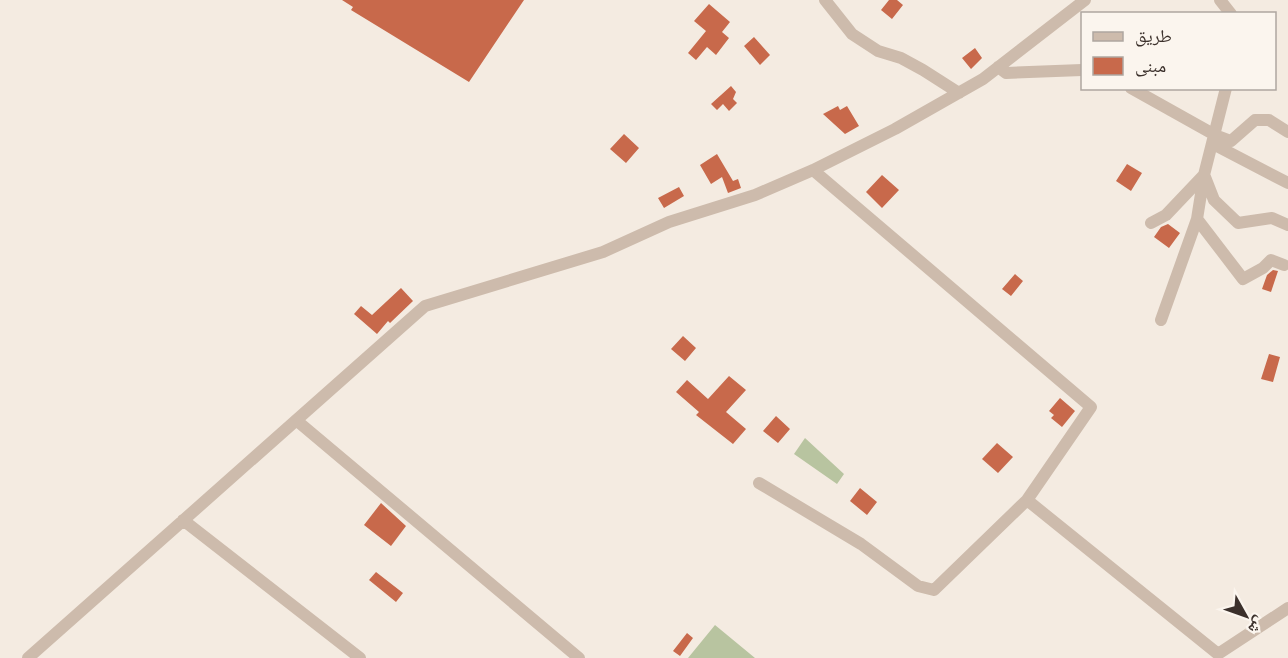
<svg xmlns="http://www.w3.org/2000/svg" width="1288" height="658" viewBox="0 0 1288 658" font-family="'Nunito Sans','Noto Naskh Arabic',sans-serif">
<rect width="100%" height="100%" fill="#f4ebe1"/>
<!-- green -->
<path fill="#b8c4a0" d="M805,438L844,474L837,484L794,454Z
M715,625L755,658H688Z"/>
<!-- building -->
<path fill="#c8694b" d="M342,0H524L469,82L351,10L353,7Z
M889,0H897L903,5L892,19L881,10Z
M709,4L730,22L722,32L729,38L716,55L707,47L696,60L688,53L706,31L694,21Z
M754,37L770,55L760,65L744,46Z
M975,48L982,58L971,69L962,58Z
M731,86L736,92L733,99L737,103L729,111L723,104L717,110L711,104Z
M838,106L840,110L847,106L859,126L845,134L823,114Z
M624,134L639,148L626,163L610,149Z
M717,154L733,181L738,179L741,188L728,193L722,177L711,184L700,165Z
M1127,164L1142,173L1131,191L1116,181Z
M882,175L899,190L882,208L866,192Z
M679,187L684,196L664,208L658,198Z
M1168,224L1180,233L1169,248L1154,237L1161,227Z
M1273,270L1278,271L1271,292L1262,289L1267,275Z
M1015,274L1023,281L1011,296L1002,289Z
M401,288L413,301L390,323L388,321L377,334L354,314L361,306L372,315Z
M683,336L696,348L685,361L671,349Z
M1269,354L1280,357L1273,382L1261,379Z
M729,376L746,390L726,412L746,429L733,444L696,415L699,412L676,392L687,380L708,399Z
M1060,398L1075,411L1062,427L1051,418L1054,415L1049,411Z
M776,416L790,429L778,443L763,431Z
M997,443L1013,457L998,473L982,459Z
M860,488L877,502L867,515L850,501Z
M381,503L406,526L391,546L364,525Z
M376,572L403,593L396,602L369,580Z
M687,633L693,638L680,656L673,651Z"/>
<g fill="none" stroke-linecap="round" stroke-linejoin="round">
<!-- minor -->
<path stroke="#cdbbac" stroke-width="12" d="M825,0L852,34L878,51L901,58L923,70L959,93
M1220,0L1231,14
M998,67L1006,73L1082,70
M1131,88L1215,135L1231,141L1255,120H1269L1288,132
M1213,144L1288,183
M813,170L1091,407L1027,500L1218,654L1288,608
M1205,177L1214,200L1238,223L1272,218L1288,225
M1197,219L1243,279L1263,268L1271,260L1284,265
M1151,223L1166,215L1204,175L1226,88
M1161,320L1197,219L1204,175
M296,420L579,658
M759,483L861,544L918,586L934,590L1027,500
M183,520L360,658
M28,658L425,306L603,252L669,222L755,195L813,170L895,129L983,79L1085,0"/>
</g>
<!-- legend -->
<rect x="1081" y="12" width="195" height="78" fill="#fbf5ee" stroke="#aea6a0" stroke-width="1.5"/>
<rect x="1093" y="32" width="30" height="9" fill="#cdbbac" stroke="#aea6a0" stroke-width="1.5"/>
<text x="1135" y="42" font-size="18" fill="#3b302b">طريق</text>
<rect x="1093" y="57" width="30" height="18" fill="#c8694b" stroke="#aea6a0" stroke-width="1.5"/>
<text x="1135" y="72" font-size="18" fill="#3b302b">مبنى</text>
<!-- north arrow -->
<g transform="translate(1246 616) rotate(130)" stroke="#fbf5ee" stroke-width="4.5" paint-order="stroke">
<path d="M0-4.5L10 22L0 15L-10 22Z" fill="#3b302b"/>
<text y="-9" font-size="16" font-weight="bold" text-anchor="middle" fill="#3b302b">ش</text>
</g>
</svg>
